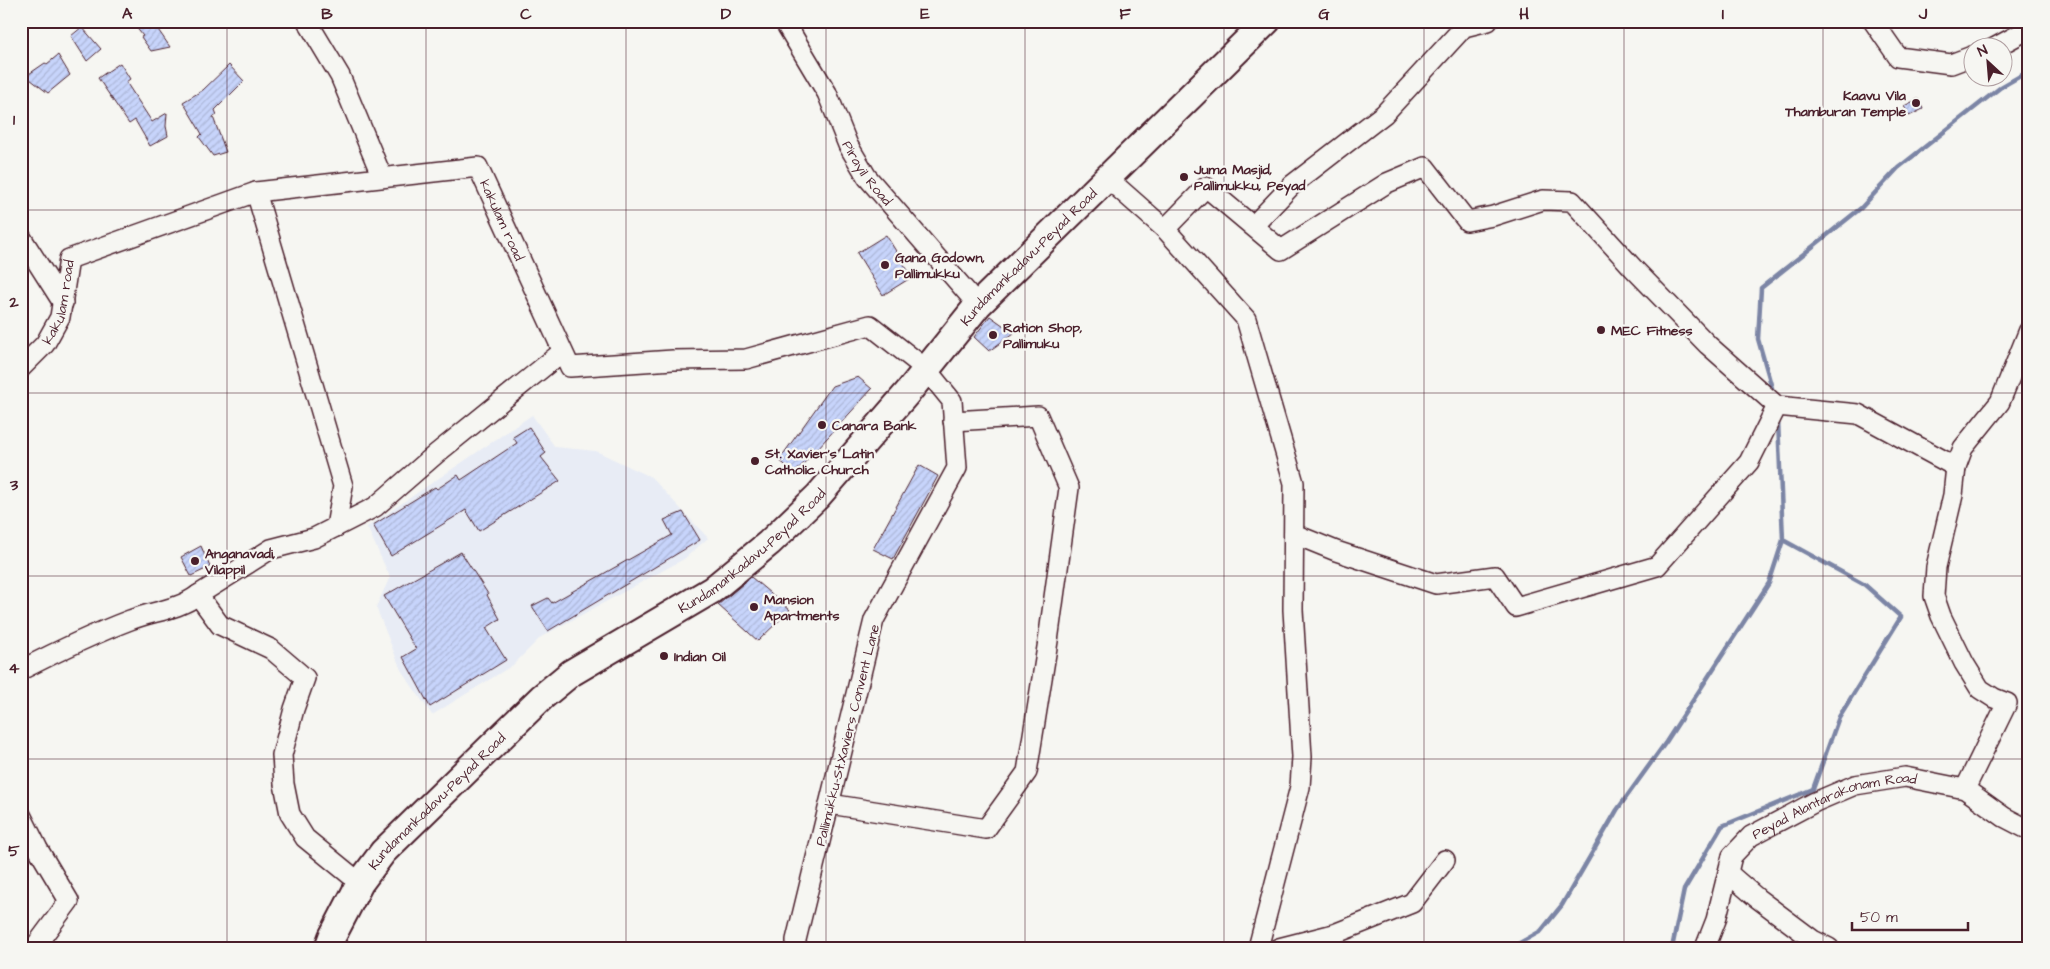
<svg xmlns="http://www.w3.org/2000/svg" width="2050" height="969" viewBox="0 0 2050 969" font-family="'Architects Daughter',sans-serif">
<defs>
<pattern id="building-hatch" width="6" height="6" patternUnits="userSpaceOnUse" patternTransform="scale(1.25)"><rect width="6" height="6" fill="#c7d4fb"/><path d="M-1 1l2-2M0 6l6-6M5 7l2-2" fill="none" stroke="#acb6d7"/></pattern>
</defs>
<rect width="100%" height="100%" fill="#f6f6f2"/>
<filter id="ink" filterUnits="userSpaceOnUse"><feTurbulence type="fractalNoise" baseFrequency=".02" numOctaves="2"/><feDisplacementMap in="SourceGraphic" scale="10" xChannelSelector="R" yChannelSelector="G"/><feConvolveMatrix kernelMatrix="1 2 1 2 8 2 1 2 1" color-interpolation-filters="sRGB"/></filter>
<g filter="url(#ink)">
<!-- built -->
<path fill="#e8ecf5" d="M532,415L555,447L596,451L651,477L708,538L684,559L541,637L513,665L432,715L401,670L376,607L390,577L367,527Z"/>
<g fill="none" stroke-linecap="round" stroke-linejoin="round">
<!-- stream -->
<path stroke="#7b85a5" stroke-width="4.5" d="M1774,395L1758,339L1761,288L1861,208L1898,168L2001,87L2029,71
M1511,948L1541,931L1562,905L1617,810L1666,742L1769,583L1783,540L1778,420
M1672,948L1684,890L1722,826L1813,789L1839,717L1901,617L1865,585L1783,540"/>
</g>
<!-- building -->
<path fill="url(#building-hatch)" stroke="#4a1f2b" d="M131,21H152L170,47L151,51L141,37L143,36Z
M82,27L101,49L87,61L71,36Z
M58,55L70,75L48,93L26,76L45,63L47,64Z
M120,63L130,79L126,82L152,122L167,113L166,126L168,136L150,146L135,120L129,124L98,78Z
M229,65L244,81L215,110L217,115L213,117L226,152L213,156L199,137L202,134L183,102L203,90Z
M1918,99L1923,109L1909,116L1904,106Z
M886,235L912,277L883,295L857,253Z
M990,316L1014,333L989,351L974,337Z
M858,377L872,389L795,473L779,460L832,386Z
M529,427L546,453L541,457L560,481L479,531L466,510L391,556L373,525L435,487L437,489L458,475L461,480L517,443L513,437Z
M919,465L938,476L893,559L873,549Z
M683,512L700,540L548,631L532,606L548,598L552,603L672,535L664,520Z
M201,546L210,567L191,576L181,557Z
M461,552L488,594L487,595L500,619L486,628L506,660L430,707L403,657L416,649L384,596Z
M751,577L790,610L758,641L718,605Z"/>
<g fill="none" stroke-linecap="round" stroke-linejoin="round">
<!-- minor casing -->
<g stroke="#4a1f2b" stroke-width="22">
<g id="minor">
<path d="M307,21L340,76L382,177"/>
<path id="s1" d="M784,21L827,93L848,145L867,177L978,305"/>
<path d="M1873,21L1898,57L1951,64L1972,56"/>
<path d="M1994,48L2029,29"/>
<path d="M1106,177L1165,229L1246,319L1294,483L1293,610L1302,757L1300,787L1258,948"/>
<path d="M256,192L343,486L336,527"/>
<path d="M1253,226L1292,185L1384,114L1464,27L1488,21"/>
<path d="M1165,229L1206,187L1281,250L1387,183L1425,167L1467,221L1493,216L1543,200L1572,201L1634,269L1708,345L1777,406L1858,414L1956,467"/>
<path d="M21,237L63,303"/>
<path id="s2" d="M21,368L45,344L60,317L69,259L256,192L478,167L570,367L673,360L746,359L870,325L926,369L952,401L957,468L874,620L796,940V948"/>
<path d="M1294,534L1336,551L1436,584L1495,576L1516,607L1657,566L1749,462L1777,406"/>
<path d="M198,595L271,549L314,538L375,507L436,454L562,352"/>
<path d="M21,670C56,652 93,634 130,620C153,611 178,610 198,595L220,625L271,649L305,678L294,709L282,755L284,784L290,814L305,838L360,883"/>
<path d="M1965,789L2007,703L1994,698L1980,689L1964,663L1941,616L1934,596L1936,567L1953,495L1956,467L1963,448L2000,402L2029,330"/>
<path d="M830,804L986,829L1027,772L1048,641L1069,488L1038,416L953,421"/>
<path d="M21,815L38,849L69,901L34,948"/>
<path d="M1728,873L1757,898L1813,940L1829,948"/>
<path d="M1279,948L1334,934L1412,903L1445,860"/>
<path id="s3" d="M1705,948L1716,920L1732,856L1751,836L1815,802L1855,785L1905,777L1965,789L2004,817L2029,830"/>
</g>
</g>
<!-- secondary casing -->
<g stroke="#4a1f2b" stroke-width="30">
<g id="secondary">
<path id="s4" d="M328,948L332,937L360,883L383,852L542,697L571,673L712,590L769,543L818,496L909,391L978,305L1267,21"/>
</g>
</g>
<!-- minor -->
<use href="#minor" stroke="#f6f6f2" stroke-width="19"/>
<!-- secondary -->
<use href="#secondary" stroke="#f6f6f2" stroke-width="26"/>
</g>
</g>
<!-- grid -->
<path fill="none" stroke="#4a1f2b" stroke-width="1" stroke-opacity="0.55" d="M227,21V948M426,21V948M626,21V948M826,21V948M1025,21V948M1224,21V948M1424,21V948M1624,21V948M1823,21V948M21,210H2029M21,393H2029M21,576H2029M21,759H2029"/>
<!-- markers -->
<g fill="#4a1f2b" stroke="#f6f6f2" stroke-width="2">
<circle cx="1916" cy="103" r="5"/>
<circle cx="1184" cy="177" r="5"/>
<circle cx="885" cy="265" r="5"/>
<circle cx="1601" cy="330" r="5"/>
<circle cx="993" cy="335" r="5"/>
<circle cx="822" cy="425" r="5"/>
<circle cx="755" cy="461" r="5"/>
<circle cx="195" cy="561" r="5"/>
<circle cx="754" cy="607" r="5"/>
<circle cx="664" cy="656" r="5"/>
</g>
<g text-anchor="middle" stroke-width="4.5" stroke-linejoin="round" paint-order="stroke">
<!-- poi labels -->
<g font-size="14" font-weight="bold" fill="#4a1f2b" stroke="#f6f6f2" text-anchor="start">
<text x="1906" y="100" text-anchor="end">Kaavu Vila<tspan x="1906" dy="16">Thamburan Temple</tspan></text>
<text x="1194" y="174">Juma Masjid,<tspan x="1194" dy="16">Pallimukku, Peyad</tspan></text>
<text x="895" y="262">Gana Godown,<tspan x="895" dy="16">Pallimukku</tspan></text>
<text x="1003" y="332">Ration Shop,<tspan x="1003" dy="16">Pallimuku</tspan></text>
<text x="1611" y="335">MEC Fitness</text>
<text x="832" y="430">Canara Bank</text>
<text x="765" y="458">St. Xavier's Latin<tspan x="765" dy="16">Catholic Church</tspan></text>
<text x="205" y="558">Anganavadi,<tspan x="205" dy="16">Vilappil</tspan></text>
<text x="764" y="604">Mansion<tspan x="764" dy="16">Apartments</tspan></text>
<text x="674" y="661">Indian Oil</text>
</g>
<!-- street labels -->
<g font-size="14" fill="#4a1f2b" stroke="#f6f6f2">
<text dy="5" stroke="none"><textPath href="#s1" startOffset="174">Pirayil Road</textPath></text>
<text dy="5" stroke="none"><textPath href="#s2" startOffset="604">kakulam road</textPath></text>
<text dy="5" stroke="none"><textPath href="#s4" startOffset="995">Kundamankadavu-Peyad Road</textPath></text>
<text dy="5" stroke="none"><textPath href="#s2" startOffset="79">kakulam road</textPath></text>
<text dy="5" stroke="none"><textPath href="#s4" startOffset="590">Kundamankadavu-Peyad Road</textPath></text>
<text transform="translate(847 735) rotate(-76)" y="5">Pallimukku-St.Xaviers Convent Lane</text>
<text dy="5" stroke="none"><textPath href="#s4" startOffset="185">Kundamankadavu-Peyad Road</textPath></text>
<text dy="5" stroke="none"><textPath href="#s3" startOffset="214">Peyad Alantarakonam Road</textPath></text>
</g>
</g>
<!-- margin -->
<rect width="2050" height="969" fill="none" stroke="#f6f6f2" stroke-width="55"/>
<!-- north arrow -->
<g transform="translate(1988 62) rotate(334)"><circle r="24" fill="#f6f6f2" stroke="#b1a0a2"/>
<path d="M0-4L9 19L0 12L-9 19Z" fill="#4a1f2b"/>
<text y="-8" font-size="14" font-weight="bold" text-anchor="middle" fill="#4a1f2b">N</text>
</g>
<!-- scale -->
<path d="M1852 922v8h116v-8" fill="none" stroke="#4a1f2b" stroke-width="2.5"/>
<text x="1860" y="922" font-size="15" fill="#4a1f2b" stroke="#f6f6f2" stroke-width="4" paint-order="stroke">50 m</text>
<rect x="28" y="28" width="1994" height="914" fill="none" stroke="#4a1f2b" stroke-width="2"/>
<g font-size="16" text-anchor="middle" font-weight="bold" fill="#4a1f2b">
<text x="127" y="19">A</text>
<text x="327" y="19">B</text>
<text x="526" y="19">C</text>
<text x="726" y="19">D</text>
<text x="925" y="19">E</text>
<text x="1125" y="19">F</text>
<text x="1324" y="19">G</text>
<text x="1524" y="19">H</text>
<text x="1723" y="19">I</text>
<text x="1923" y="19">J</text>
<text x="14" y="125">1</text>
<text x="14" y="307">2</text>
<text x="14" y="490">3</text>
<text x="14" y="673">4</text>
<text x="14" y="856">5</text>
</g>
</svg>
